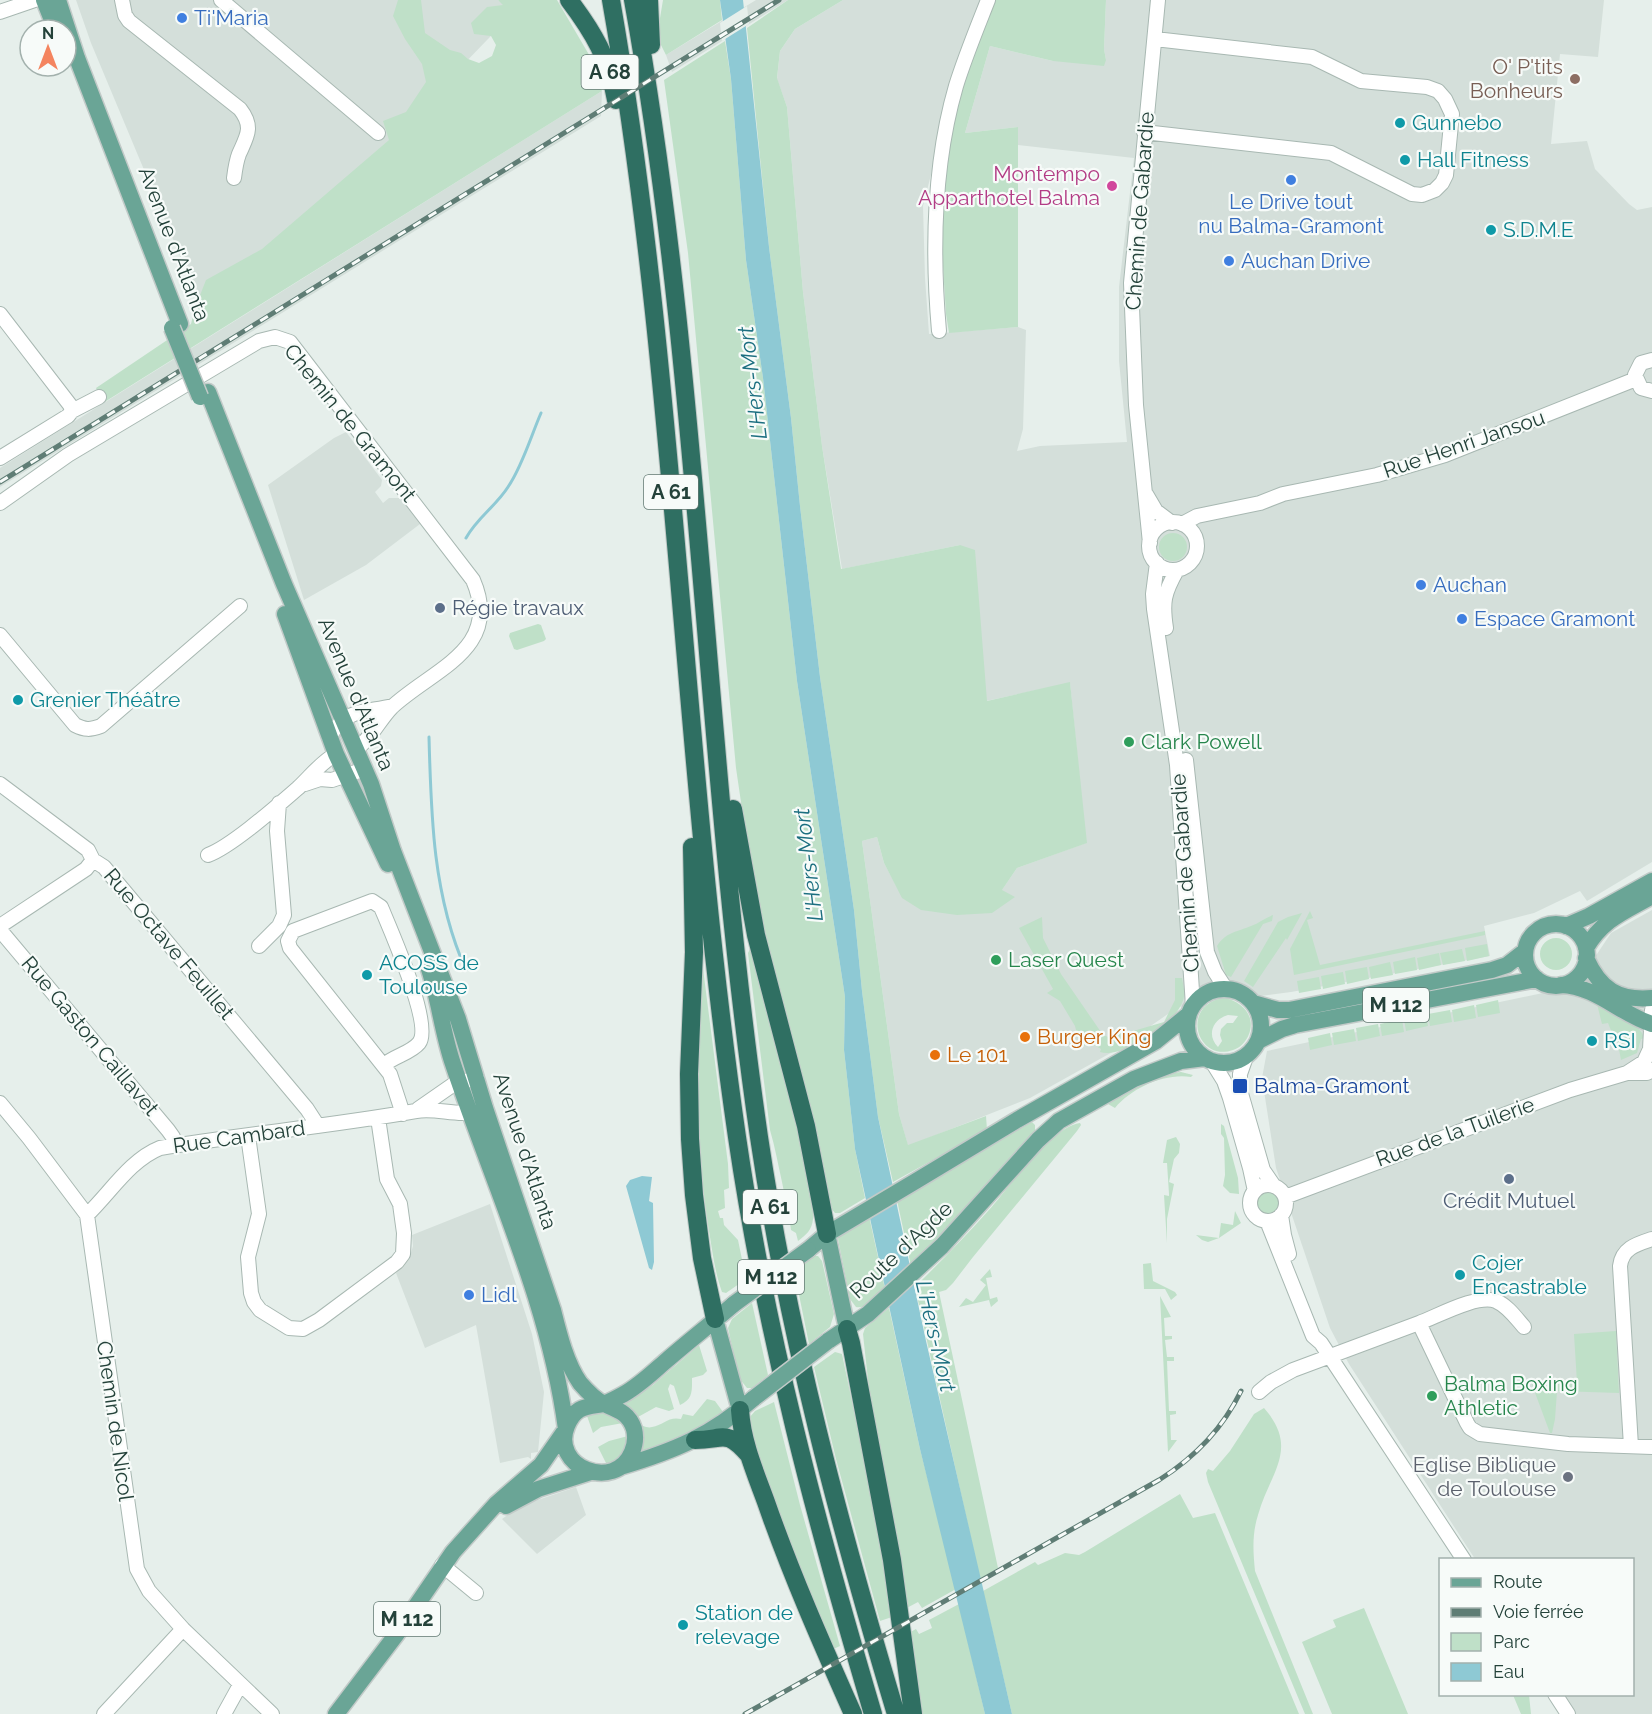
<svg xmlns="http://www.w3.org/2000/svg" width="1652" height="1714" viewBox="0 0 1652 1714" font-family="Raleway,sans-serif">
<rect width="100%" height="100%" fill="#e6efeb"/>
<!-- built -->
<path fill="#d4dfda" d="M76,0H498L514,12L398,132L206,318L91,43Z
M756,0H788L672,72L666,55Z
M843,0H985L937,151L923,206L925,278L929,334L1018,327L1026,330L1023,429L1017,451L1040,446L1127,442L1119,361V287L1134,158L1018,145V127L965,133L990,46L1053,61L1106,60L1104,49L1106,0H1604L1598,57L1560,54L1551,144L1587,141L1595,169L1629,204L1637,210L1652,207V862L1587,901L1580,891L1534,913L1484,926L1490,956L1291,992L1178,1007L1116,1050L1030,1098L908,1146L899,1114L862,841L877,837L884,863L898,889L912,904H978L997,897L1017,868L1086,843L1070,683L986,701L960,545L842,569L822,446L803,292L787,107L777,79L780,51L795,29Z
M602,91L601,116L0,487V468Z
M346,432L382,480L381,486L375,492L383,503L389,498H399L403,501L420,524L366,565L304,600L268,485L334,438Z
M1652,910V1714H1576L1564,1695L1632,1694V1560L1475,1559L1349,1364L1330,1328L1276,1168L1262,1078L1267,1051L1557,990L1579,975L1597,954L1611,933Z
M490,1204L532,1334L544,1392L538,1452L531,1453V1459L528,1457L500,1463L476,1325L425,1348L396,1273L410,1256L413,1246L412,1235Z
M576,1487L586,1515L537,1554L502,1519L520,1506Z"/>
<!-- green -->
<path fill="#bfe0c8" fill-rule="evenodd" d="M398,0H421L425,33L450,50L461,53L468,59L479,63L492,56L496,45L491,36L474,34L471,23L487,7L503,5L498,0H557L595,65V77L602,91L103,403L96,388L191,324L195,308L206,280L262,249L389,140L383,121L406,112L426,82L422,64L405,39L393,16Z
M663,0H720L722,20L666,55L661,45L659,24Z
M788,0H843L795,29L780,51L777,78L787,107L803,292L822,446L841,569L960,545L975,550L987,701L1070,682L1087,843L1017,868L1002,890L1015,897L992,913L957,915L921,910L902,898L884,863L877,837L862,841L899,1114L908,1145L986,1116L987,1130L893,1182L878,1117L862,991L854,910L820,677L800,506L791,418L769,247L747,28Z
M992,0H1106L1104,49L1106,60L1104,66L1053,61L990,46L965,133L1018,127V327L949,333L946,314L941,234L948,154L964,75Z
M725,41L731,79L746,260L763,378L797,681L845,997L844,1050L855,1149L865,1198L840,1213H835L830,1207L766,944L748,850L736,768L688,253L664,80Z
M1159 547a14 14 0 1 1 28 0a14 14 0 1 1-28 0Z
M538,624L541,625L546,639L544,641L517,650L514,649L509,636L510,633Z
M1310,911L1313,918L1307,920L1320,965L1485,931V935L1294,975L1290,949Z
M1302,913L1287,940L1286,938L1253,987L1244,981L1278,922L1288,917Z
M1273,915L1272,921L1263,924L1231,977L1226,975L1217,946C1226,932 1237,932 1251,926C1259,923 1265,918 1273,915Z
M1042,917L1043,938L1061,974L1103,1035L1111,1038L1114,1031L1123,1034L1164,1022L1175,1000V978H1182C1183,984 1185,991 1184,997C1179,1023 1125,1059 1100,1052L1101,1049L1089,1042L1084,1046L1078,1038L1075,1026L1060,1001L1047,993L1053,989L1019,928Z
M1540 954a16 16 0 1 1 32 0a16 16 0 1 1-32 0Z
M1487,944L1489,956L1467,961L1465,948Z
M750,949H752C771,1020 792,1092 805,1165C808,1182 815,1202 813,1219C812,1230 806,1235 798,1241L796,1233L791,1230C789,1213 785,1198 782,1182C778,1164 775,1147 770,1130L748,953Z
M1462,949L1465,961L1443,965L1440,953Z
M701,953L728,1164L729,1188L724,1190L725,1208L718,1211L720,1218H723L724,1225L738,1240L746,1279L726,1293L722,1292C714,1270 712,1247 708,1225C694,1134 699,1045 701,953Z
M1439,953L1441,965L1419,970L1417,958Z
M1415,957L1417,970L1395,974L1393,962Z
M1390,962L1393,975L1371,979L1369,967Z
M1367,967L1369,979L1347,984L1345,971Z
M1343,972L1345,984L1323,989L1321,976Z
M1319,977L1321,989L1299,993L1297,981Z
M1224,998C1242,1001 1256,1016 1249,1034C1246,1042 1240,1048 1233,1050C1196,1063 1180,1004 1224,998ZM1228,1015L1238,1016L1233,1023H1227L1221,1029L1220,1035L1222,1041L1218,1047C1206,1035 1213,1019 1228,1015Z
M1498,1000L1500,1013L1478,1017L1476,1005Z
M1597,1004L1634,1023L1642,1033L1644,1038L1641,1039L1637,1053L1621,1060L1616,1033H1612L1608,1023L1602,1024Z
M1474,1005L1476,1018L1454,1022L1452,1010Z
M1450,1010L1452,1022L1430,1026L1428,1014Z
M1426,1014L1428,1026L1406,1031L1404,1019Z
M1402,1019L1404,1032L1382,1036L1380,1024Z
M1378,1024L1380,1036L1358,1041L1356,1028Z
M1354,1029L1356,1041L1334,1045L1332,1033Z
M1330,1033L1332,1045L1310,1050L1308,1038Z
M1181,1072L1193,1075L1191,1077C1164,1073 1132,1088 1115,1108L1108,1104C1122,1090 1161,1074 1181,1072Z
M1032,1122L1035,1125V1132L936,1241L911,1266L897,1200Z
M1080,1123L1081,1125L1077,1131L973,1257L953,1283L946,1290L939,1292L998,1568L980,1579L915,1287C940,1262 965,1237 988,1211C1009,1188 1051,1127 1080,1123Z
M1221,1124L1224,1126L1238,1178L1239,1194L1230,1193L1223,1186L1225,1175L1224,1138L1221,1134Z
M1176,1137L1180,1144L1179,1153L1174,1159L1169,1182L1174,1184L1167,1219V1243L1164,1195L1169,1196V1194L1167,1163H1163L1167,1140Z
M1257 1203a12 12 0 1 1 24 0a12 12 0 1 1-24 0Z
M1235,1211L1241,1223L1219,1238L1208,1242L1202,1240L1196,1235L1219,1238L1221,1223L1233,1225Z
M869,1216L885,1289C876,1297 868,1309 856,1307L850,1299L838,1239L839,1236Z
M813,1256H818L822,1261L834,1314L830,1327L809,1344L794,1270Z
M1151,1263L1153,1281L1175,1292L1177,1295L1171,1300L1165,1289H1144L1143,1264Z
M990,1269L992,1277L986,1278L990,1299L997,1297L998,1301L991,1307L989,1300L959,1307L966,1298L973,1302L986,1285L980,1280Z
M1160,1296L1171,1317L1164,1318L1165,1336H1172V1339L1165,1340L1167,1357H1174V1361H1167L1169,1411H1176V1414L1170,1415L1171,1440H1177L1168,1452Z
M752,1303L768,1375L752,1388H747L739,1378L728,1328L732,1319Z
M889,1308L920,1449L956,1589L922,1608L918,1602L903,1610L873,1426L863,1334L865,1328Z
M1616,1331L1619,1393L1557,1391L1555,1419L1552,1433H1550L1531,1382L1577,1383L1574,1334Z
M699,1345L707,1371L703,1375L692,1378C692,1391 693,1399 680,1405L674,1386L670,1384L668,1389L674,1409L669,1411L656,1407L638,1417L626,1405V1403L653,1385Z
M835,1352L842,1354L877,1520L892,1617L880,1621L836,1459L814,1367Z
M707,1399L715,1401L723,1412L681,1439L643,1453V1426C646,1427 649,1428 652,1427C663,1425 669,1416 681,1419L683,1414L693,1416Z
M774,1402L800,1505L840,1646L829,1651L757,1453L749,1418L755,1411Z
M1264,1408C1300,1449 1270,1472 1258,1515C1252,1534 1253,1551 1255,1571L1313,1714H1305L1208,1482L1206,1473L1208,1469L1213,1471L1230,1451L1254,1414Z
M599,1412L610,1414L623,1423L601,1427L593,1433L587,1416Z
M628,1436C627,1452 620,1458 607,1465L598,1447L609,1441Z
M1180,1494L1193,1518L1215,1513L1299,1714H1012L983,1591L1035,1562L1038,1565L1065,1553L1079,1555L1085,1552Z
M959,1604L985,1714H919L907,1634L916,1629L919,1634L932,1628L929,1620Z
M1364,1608L1408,1714H1332L1302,1642L1336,1627L1333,1620Z
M1513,1695H1529L1531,1714H1521Z"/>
<!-- water -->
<path fill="#8ec9d4" d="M720,0H743L769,247L791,418L800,506L820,677L854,910L862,991L878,1117L926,1341L1012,1714H985L920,1449L855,1149L844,1050L845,997L797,681L763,378L746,260L731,79Z
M642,1176L652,1177L649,1201L653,1203L654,1262L652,1270L649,1268L626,1186L630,1180Z"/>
<!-- pier -->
<path fill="#e6efeb" d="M747,6L749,24L722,41L720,23Z"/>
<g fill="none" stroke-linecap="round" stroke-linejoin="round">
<!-- stream -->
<path stroke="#8ec9d4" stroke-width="3" d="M466,538C477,518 496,506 508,487C522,467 531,436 541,413
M429,737C431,816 433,897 466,970"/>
<!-- minor casing -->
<g stroke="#a8b8b2" stroke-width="16">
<path id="minor" d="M122,0L125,15L129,21L240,109C254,127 247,136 239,154C236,162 235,170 234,178
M221,0L378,133
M0,12L35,0
M1144,132L1331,153L1412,194L1422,195L1435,190L1442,183L1446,175L1452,114L1445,99L1438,91L1427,87L1361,81L1312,57L1155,39
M0,314L70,405L72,411L68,416L0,458
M939,331C932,251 933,165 956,86C965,57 977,28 988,0
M1652,360L1641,363L1635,375L1641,388L1652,391
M72,411L99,397
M1146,494L1156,511L1172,523
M0,503L68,455L259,341L275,337L290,342L473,580C503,649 433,669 392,707C379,720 371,739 356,749
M1149 546a24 24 0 1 1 48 0a24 24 0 1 1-48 0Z
M1182,524L1197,516L1260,503L1283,494L1377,475L1445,455L1636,379
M1150,543L1136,405L1131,283L1158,0
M1157,563L1153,594L1154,609L1177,765L1193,1006
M1166,628C1162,602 1164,593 1177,570
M0,635L75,725C85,730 90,730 101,726L240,606
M329,737C348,707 364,713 393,706
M1186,760L1207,952L1215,972L1226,989
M0,784L88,850L93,860L104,867L307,1109L318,1126
M305,784L320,779L332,780L365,769
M208,855C232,846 277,806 298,788C310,777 321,762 336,754
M0,926L86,869L93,860
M0,930L168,1130L173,1137L175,1146
M259,946L279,926L284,915L277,831L279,803
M1247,1054L1240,1074V1090L1263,1170L1274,1186
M1211,1060L1224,1081L1230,1098L1250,1168L1255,1191
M384,1065C394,1056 411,1053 419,1043C433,1025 390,929 381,907L372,901L293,931L288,941L290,948L390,1074L403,1114
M1629,1073H1647L1652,1070
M0,1103L29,1138L87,1215L137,1569L149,1591L183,1629L272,1714
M418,1109L454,1084L477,1078
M248,1136L259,1214L248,1257L251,1293L254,1302L260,1310L289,1328L303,1329L319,1320L397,1262L403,1254L404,1233L400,1204L387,1179L378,1118
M1250 1203a18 18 0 1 1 36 0a18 18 0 1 1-36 0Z
M1285,1197L1570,1090L1627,1073L1644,1062L1650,1049L1652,1010
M87,1215C110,1193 130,1160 160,1148C245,1134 331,1126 416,1111C438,1107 459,1118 480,1110
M1281,1215L1284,1235L1289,1254
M1267,1221L1313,1336L1321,1343L1464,1560
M1419,1323C1438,1316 1477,1294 1496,1301C1508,1306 1516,1318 1524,1327
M1259,1392L1271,1382L1293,1370L1419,1323L1467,1423L1470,1428L1480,1434L1568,1444L1652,1447
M1631,1446L1620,1266C1622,1248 1637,1244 1652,1239
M442,1565L476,1593
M1555,1694L1568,1714
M104,1714L183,1629
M224,1714L240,1685"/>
</g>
<!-- major casing -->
<g stroke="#c2cac8" stroke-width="19">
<path id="major" d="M44,0L56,30
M58,0L77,58L180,324
M208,392L284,584L371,784L393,851L458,1019L485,1108L553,1310C559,1334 566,1363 580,1383C586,1390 596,1400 604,1404C618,1410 629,1413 634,1429C636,1437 635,1445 632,1452C615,1493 550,1467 567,1426C575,1406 586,1407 603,1404C610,1402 618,1397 624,1394C640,1385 653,1372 667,1360C689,1341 712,1323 734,1304
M285,614L336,754L388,864
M1525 955a31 31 0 1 1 62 0a31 31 0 1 1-62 0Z
M1566,926L1589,916L1652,881
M1586,948C1603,919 1624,912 1652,896
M1586,958C1600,989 1618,1001 1652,998
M1561,985C1596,986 1620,1014 1652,1024
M1187 1026a37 37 0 1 1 74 0a37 37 0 1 1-74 0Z
M1253,1003L1278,1010H1289L1492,970L1507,965L1525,951
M1258,1041L1282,1029L1295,1025L1537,979
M827,1234L847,1329
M808,1250L827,1234L916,1181L1017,1120L1156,1041L1188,1015
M715,1319L740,1410
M828,1341L868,1314L942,1246L1038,1140L1059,1121L1134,1079L1181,1061L1205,1058
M620,1467C674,1451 711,1436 754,1398
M506,1506L538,1489L591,1472
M336,1714L396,1635L453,1552L496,1504L541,1465L566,1429C549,1301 493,1185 453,1064C442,1032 439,998 428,966"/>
</g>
<!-- highway casing -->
<g stroke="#c2cac8" stroke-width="20">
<path id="highway" d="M569,0C594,33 609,59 616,100
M611,0C677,376 682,759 737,1137C766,1335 816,1522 873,1714
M633,0C701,376 704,759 759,1137C788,1333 839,1524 896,1714
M649,0L651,45
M733,809L756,935L806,1126L827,1234
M692,847L694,952L689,1074L690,1139L694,1195L702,1258L715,1319
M847,1329L851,1343L892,1560L913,1714
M740,1410C742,1442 755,1472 766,1502C791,1574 822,1644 853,1714
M695,1440C725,1440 725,1428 749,1455"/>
</g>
<!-- minor -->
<use href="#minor" stroke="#fff" stroke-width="14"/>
<!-- major -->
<use href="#major" stroke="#6aa596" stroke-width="16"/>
<!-- highway -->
<use href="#highway" stroke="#2f6f62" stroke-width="18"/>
<!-- rail casing -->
<g stroke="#5f7d75" stroke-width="5">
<path id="rail" d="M0,482L779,0
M745,1714L1159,1480C1194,1458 1223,1428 1241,1391"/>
</g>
<!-- rail -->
<use href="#rail" stroke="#f7fbf9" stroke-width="3" stroke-dasharray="9" stroke-linecap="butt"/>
<!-- major-bridge casing -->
<g stroke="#c2cac8" stroke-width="19" stroke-linecap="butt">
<path id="major-bridge" d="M172,328L200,397
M734,1304L808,1250
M754,1398L828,1341"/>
</g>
<!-- major-bridge -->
<use href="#major-bridge" stroke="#6aa596" stroke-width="16"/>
</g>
<!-- markers -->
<g fill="#3f7fe0" stroke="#f7fbf9" stroke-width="2">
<circle cx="182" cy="18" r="6"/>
<circle cx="1291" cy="180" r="6"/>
<circle cx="1229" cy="261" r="6"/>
<circle cx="1421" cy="585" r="6"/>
<circle cx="1462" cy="619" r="6"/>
<circle cx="469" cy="1295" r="6"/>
</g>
<circle fill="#8d6e63" stroke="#f7fbf9" stroke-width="2" cx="1575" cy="79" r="6"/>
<g fill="#0f9aa8" stroke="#f7fbf9" stroke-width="2">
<circle cx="1400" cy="123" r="6"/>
<circle cx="1405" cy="160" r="6"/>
<circle cx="1491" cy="230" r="6"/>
<circle cx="18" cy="700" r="6"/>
<circle cx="367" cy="975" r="6"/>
<circle cx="1592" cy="1041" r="6"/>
<circle cx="1460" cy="1275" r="6"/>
<circle cx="683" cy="1625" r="6"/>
</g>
<circle fill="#d1479c" stroke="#f7fbf9" stroke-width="2" cx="1112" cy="186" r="6"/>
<g fill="#5c6f8a" stroke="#f7fbf9" stroke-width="2">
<circle cx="440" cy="608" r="6"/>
<circle cx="1509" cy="1179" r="6"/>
</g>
<g fill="#2e9e5b" stroke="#f7fbf9" stroke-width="2">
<circle cx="1129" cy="742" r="6"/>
<circle cx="996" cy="960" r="6"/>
<circle cx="1432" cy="1396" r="6"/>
</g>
<g fill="#e8710a" stroke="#f7fbf9" stroke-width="2">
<circle cx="1025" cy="1037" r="6"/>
<circle cx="935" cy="1055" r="6"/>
</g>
<rect fill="#1a4fb4" stroke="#f7fbf9" stroke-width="2" x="1232" y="1078" width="16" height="16" rx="3"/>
<circle fill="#6b7280" stroke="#f7fbf9" stroke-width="2" cx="1568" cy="1477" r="6"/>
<g text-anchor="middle" stroke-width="4.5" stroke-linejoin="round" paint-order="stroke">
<!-- shield labels -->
<g fill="#f7fbf9" stroke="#637a73" stroke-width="1.5">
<rect x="581.5" y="55" width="57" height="34" rx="4.5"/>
<rect x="644" y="475" width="54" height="34" rx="4.5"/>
<rect x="1363" y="988" width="66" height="34" rx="4.5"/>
<rect x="743" y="1190" width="54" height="34" rx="4.5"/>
<rect x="738" y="1260" width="66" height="34" rx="4.5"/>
<rect x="374" y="1602" width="66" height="34" rx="4.5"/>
</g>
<g font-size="20" font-weight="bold" fill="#24423a">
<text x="610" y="79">A 68</text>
<text x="671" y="499">A 61</text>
<text x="1396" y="1012">M 112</text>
<text x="770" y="1214">A 61</text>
<text x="771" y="1284">M 112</text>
<text x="407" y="1626">M 112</text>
</g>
<!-- shop labels -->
<g font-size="21" fill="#366cbe" stroke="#f7fbf9" text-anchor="start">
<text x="194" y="25">Ti'Maria</text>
<text x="1291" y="209" text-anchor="middle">Le Drive tout<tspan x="1291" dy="24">nu Balma-Gramont</tspan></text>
<text x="1241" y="268">Auchan Drive</text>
<text x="1433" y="592">Auchan</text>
<text x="1474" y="626">Espace Gramont</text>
<text x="481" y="1302">Lidl</text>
</g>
<!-- education labels -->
<g font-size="21" fill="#785e54" stroke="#f7fbf9" text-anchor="end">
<text x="1563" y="74">O' P'tits<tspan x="1563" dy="24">Bonheurs</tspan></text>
</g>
<!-- culture labels -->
<g font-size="21" fill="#0d838f" stroke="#f7fbf9" text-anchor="start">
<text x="1412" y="130">Gunnebo</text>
<text x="1417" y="167">Hall Fitness</text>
<text x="1503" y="237">S.D.M.E</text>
<text x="30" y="707">Grenier Théâtre</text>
<text x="379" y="970">ACOSS de<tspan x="379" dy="24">Toulouse</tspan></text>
<text x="1604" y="1048">RSI</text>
<text x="1472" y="1270">Cojer<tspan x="1472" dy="24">Encastrable</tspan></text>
<text x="695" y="1620">Station de<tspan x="695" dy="24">relevage</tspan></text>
</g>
<!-- hotel labels -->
<g font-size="21" fill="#b23c85" stroke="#f7fbf9" text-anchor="end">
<text x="1100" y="181">Montempo<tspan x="1100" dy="24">Apparthotel Balma</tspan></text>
</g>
<!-- street labels -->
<g font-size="21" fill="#24423a" stroke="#f7fbf9">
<text transform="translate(1140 211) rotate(-86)" y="7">Chemin de Gabardie</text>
<text transform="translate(174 244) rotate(69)" y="7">Avenue d'Atlanta</text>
<text transform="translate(350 423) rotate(51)" y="7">Chemin de Gramont</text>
<text transform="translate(1464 444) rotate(-19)" y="7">Rue Henri Jansou</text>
<text transform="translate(356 694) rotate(67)" y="7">Avenue d'Atlanta</text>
<text transform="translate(1185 873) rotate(-94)" y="7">Chemin de Gabardie</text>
<text transform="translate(169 944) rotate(50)" y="7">Rue Octave Feuillet</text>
<text transform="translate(90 1036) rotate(50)" y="7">Rue Gaston Caillavet</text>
<text transform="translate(1455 1132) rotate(-20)" y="7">Rue de la Tuilerie</text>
<text transform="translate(239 1137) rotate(-8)" y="7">Rue Cambard</text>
<text transform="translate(525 1151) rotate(72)" y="7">Avenue d'Atlanta</text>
<text transform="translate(901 1250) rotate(-43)" y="7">Route d'Agde</text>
<text transform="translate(115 1421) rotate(82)" y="7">Chemin de Nicol</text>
</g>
<!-- service labels -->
<g font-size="21" fill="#4e5e75" stroke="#f7fbf9" text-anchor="start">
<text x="452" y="615">Régie travaux</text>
<text x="1509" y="1208" text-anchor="middle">Crédit Mutuel</text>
</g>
<!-- leisure labels -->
<g font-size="21" fill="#27864d" stroke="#f7fbf9" text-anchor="start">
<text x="1141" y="749">Clark Powell</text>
<text x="1008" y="967">Laser Quest</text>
<text x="1444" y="1391">Balma Boxing<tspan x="1444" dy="24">Athletic</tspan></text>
</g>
<!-- food labels -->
<g font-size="21" fill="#c56008" stroke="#f7fbf9" text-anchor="start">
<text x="1037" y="1044">Burger King</text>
<text x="947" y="1062">Le 101</text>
</g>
<!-- transit labels -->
<g font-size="21" fill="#164399" stroke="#f7fbf9" text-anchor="start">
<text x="1254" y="1093">Balma-Gramont</text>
</g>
<!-- worship labels -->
<g font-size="21" fill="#5b616d" stroke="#f7fbf9" text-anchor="end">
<text x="1556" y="1472">Eglise Biblique<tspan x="1556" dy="24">de Toulouse</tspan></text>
</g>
<!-- water labels -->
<g font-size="22" font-style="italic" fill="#1c6f80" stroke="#f7fbf9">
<text transform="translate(752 383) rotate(-97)" y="8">L'Hers-Mort</text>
<text transform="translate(808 865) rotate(-97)" y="8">L'Hers-Mort</text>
<text transform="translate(936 1336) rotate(77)" y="8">L'Hers-Mort</text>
</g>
</g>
<!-- legend -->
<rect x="1439" y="1558" width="195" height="138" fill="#f7fbf9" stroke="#a3b1ad" stroke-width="1.5"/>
<rect x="1451" y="1578" width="30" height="9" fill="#6aa596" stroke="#a3b1ad" stroke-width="1.5"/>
<text x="1493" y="1588" font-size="18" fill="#24423a">Route</text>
<rect x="1451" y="1608" width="30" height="9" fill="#5f7d75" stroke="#a3b1ad" stroke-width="1.5"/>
<text x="1493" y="1618" font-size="18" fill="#24423a">Voie ferrée</text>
<rect x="1451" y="1633" width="30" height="18" fill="#bfe0c8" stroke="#a3b1ad" stroke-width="1.5"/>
<text x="1493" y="1648" font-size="18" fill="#24423a">Parc</text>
<rect x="1451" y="1663" width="30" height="18" fill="#8ec9d4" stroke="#a3b1ad" stroke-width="1.5"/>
<text x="1493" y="1678" font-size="18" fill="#24423a">Eau</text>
<!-- north arrow -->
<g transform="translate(48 48)"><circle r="28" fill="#f7fbf9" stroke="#a3b1ad" stroke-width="1.5"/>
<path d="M0-4.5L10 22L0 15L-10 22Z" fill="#f4845f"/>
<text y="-9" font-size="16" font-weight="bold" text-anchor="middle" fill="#24423a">N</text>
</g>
</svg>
